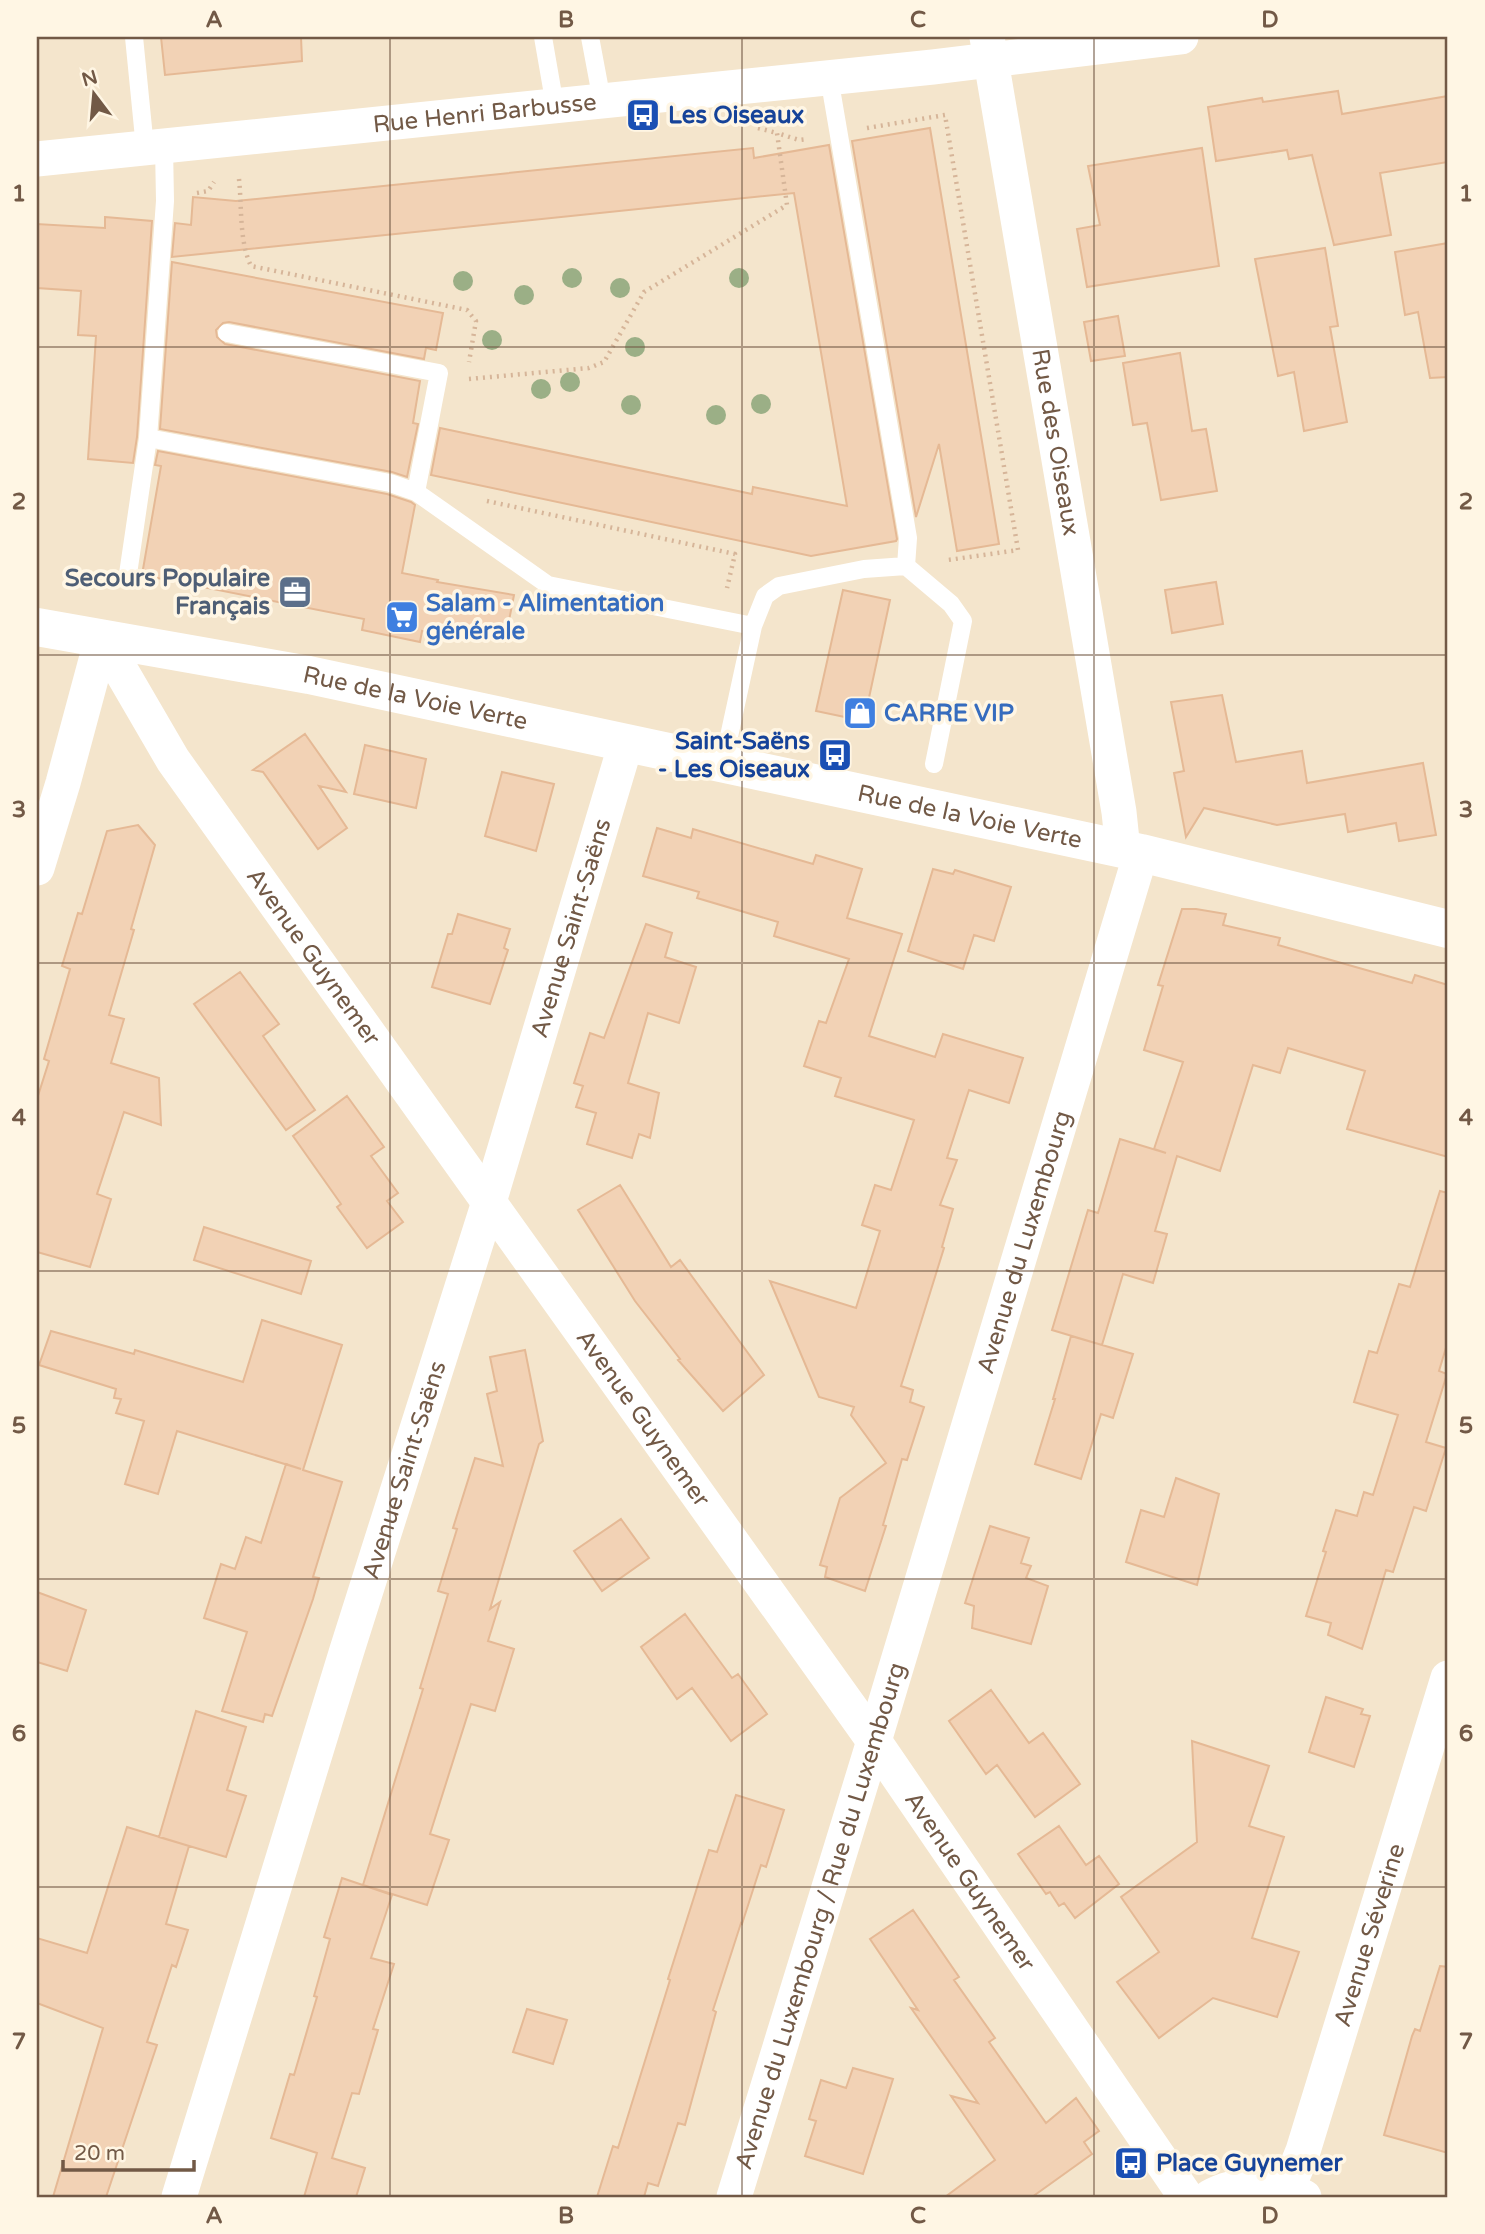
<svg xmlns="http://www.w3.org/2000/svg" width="1485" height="2234" viewBox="0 0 1485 2234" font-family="'Varela Round',sans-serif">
<rect width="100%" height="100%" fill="#fcf3de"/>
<!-- residential -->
<path fill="#f4e5cc" d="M37,37H1448V2197H37Z"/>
<!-- building -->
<path fill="#f2d2b5" stroke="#e5b995" stroke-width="2" d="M161,37H301L302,61L165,75Z
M1338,91L1342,114L1448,96V162L1380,173L1391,235L1334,245L1312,155L1289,159L1287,150L1216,161L1208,107L1262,98L1263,102Z
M930,128L999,544L957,551L939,444L916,517L852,141Z
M829,145L897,539L896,541L811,556L431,475L440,428L752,494L753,487L847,506L794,193L172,257L175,223L191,225L193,197L236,201L753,148L754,158Z
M1202,148L1219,266L1087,287L1077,229L1100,225L1088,166Z
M105,217L152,221L137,437L133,463L88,459L96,336L78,335L81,291L37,288V224L105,228Z
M1448,243V377L1430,378L1418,312L1405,315L1395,252Z
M1325,248L1338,326L1330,327L1347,422L1304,431L1294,372L1278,376L1255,259Z
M172,262L443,313L436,350L426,348L424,359L229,322L223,323L216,330L217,337L225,344L420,381L413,423L418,424L407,477L392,472L160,429Z
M1118,316L1125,356L1091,361L1084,322Z
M1180,353L1192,431L1206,429L1217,491L1161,500L1147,423L1133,425L1123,363Z
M158,451L387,494L411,502L415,505L402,573L438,580L437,582L514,595L505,641L442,630V634L422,631L420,642L362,630L364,619L142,575L161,466L155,465Z
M1216,582L1223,624L1172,633L1165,590Z
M843,590L890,600L864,721L816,711Z
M1222,695L1236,762L1302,751L1307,783L1423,763L1436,835L1399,841L1396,823L1348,832L1345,814L1277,825L1204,808L1186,837L1174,773L1184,771L1171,702Z
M305,734L346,792L319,786L347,828L318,849L263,772L253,770Z
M365,745L426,759L416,808L354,794Z
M502,772L554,784L536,851L485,836Z
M138,825L155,845L131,929L134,930L109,1015L124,1019L111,1063L159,1078L161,1125L124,1112L97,1194L111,1199L90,1267L37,1252V1099L49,1061L44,1059L70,969L62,966L78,913L82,914L107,831Z
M657,828L691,838L693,829L813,864L816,855L862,869L847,918L902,934L869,1036L935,1057L943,1034L1023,1058L1009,1103L969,1090L947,1158L957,1160L940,1205L953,1209L942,1247L944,1248L901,1386L913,1390L910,1402L924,1407L907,1460L902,1459L883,1525L886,1526L865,1591L825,1577L827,1567L820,1565L840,1498L886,1463L851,1415L854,1407L819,1397L770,1281L856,1308L880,1231L862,1225L875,1185L891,1190L914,1120L835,1096L841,1078L804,1066L819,1021L826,1023L849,959L774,936L778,922L697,898L699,892L643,876Z
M933,869L953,874L955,870L1011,887L994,941L974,935L963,969L908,951Z
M1182,909H1196L1226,914L1223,925L1280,938L1278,945L1412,983L1415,975L1448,985V1157L1347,1129L1365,1071L1288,1048L1280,1073L1253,1065L1220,1171L1177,1156L1155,1231L1167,1234L1153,1283L1123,1274L1102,1345L1052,1330L1088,1210L1098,1213L1120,1139L1166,1153L1154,1149L1183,1062L1144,1050L1163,986L1158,985Z
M458,914L510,929L504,948L508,950L490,1004L432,987L448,934H452Z
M646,924L672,933L665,957L696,967L679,1023L648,1013L628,1083L659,1093L650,1138L639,1134L632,1158L587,1144L596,1113L576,1107L583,1086L574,1083L590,1033L604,1038Z
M240,972L279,1024L263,1036L315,1110L286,1130L194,1004Z
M347,1096L384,1147L371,1156L398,1193L387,1201L403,1222L367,1248L337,1207L341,1204L293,1136Z
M620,1185L671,1267L680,1260L764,1375L723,1411L678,1360L680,1359L635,1301L578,1210Z
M1440,1191L1448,1193V1341L1439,1371L1447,1374L1426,1442L1446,1448L1426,1511L1414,1507L1393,1572L1386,1570L1362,1649L1328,1635L1331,1623L1306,1616L1326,1552L1323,1551L1336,1510L1357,1516L1364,1492L1373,1495L1398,1415L1354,1402L1369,1351L1377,1353L1399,1284L1410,1287Z
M204,1227L311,1261L301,1294L194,1260Z
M262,1320L342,1345L303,1470L342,1482L313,1577L319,1578L313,1599L272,1716L265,1714L263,1722L222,1711L247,1632L204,1618L221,1564L235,1569L246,1537L261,1543L286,1464L301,1469L177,1431L158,1494L125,1484L144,1421L116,1413L121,1399L114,1398L116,1389L39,1365L51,1331L134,1354L135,1350L243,1382Z
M1071,1336L1133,1354L1113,1418L1101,1414L1081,1479L1035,1464L1055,1399H1053Z
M525,1350L543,1441L539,1444L490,1609L500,1602L488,1641L514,1649L495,1711L471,1704L430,1834L449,1840L427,1905L363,1885L423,1689L420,1688L448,1594L438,1591L457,1529L453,1528L475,1458L503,1466L487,1394L497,1391L490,1357Z
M1176,1478L1219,1494L1197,1585L1126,1562L1141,1510L1164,1517Z
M621,1519L649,1558L602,1591L574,1551Z
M990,1526L1029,1538L1021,1563L1031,1566L1026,1578L1048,1586L1031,1644L972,1628L974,1606L965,1603Z
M37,1592L86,1610L67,1671L37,1662Z
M685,1614L732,1678L738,1674L767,1714L731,1741L692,1688L677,1699L641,1647Z
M991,1690L1029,1743L1043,1733L1080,1784L1035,1817L997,1765L986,1774L949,1721Z
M1326,1697L1363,1709L1361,1714L1370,1716L1354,1767L1309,1752Z
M196,1711L246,1727L227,1790L246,1796L226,1857L159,1837Z
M1192,1741L1269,1766L1249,1826L1284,1837L1252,1938L1299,1952L1277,2017L1213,1998L1159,2038L1117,1982L1159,1952L1121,1897L1197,1842Z
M736,1795L784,1810L766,1867L761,1865L742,1924L741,1923L713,2010L716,2012L685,2125L678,2123L658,2186L648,2183L644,2197H597L613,2146L618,2148L670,1980L668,1979L709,1850L717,1852Z
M1059,1826L1086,1865L1099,1856L1119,1884L1075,1918L1064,1903L1059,1906L1050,1892L1046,1894L1018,1854Z
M127,1827L189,1846L166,1924L188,1930L176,1967L172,1965L147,2042L157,2045L106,2197H53L103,2028L37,2003V1938L87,1953Z
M342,1878L392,1895L371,1958L394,1964L373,2029L378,2030L359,2094L352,2093L332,2158L365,2168L356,2197H304L317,2153L271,2138L290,2074L294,2075L317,1997L314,1996L330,1939L324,1937Z
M913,1910L959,1977L954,1980L995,2038L989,2042L1046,2123L1076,2098L1099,2131L1084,2142L1092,2154L1032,2197H945L995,2160L951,2096L978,2103L911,2008L918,2010L870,1939Z
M1440,1966L1448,1967V2153L1384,2135L1412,2036L1415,2029L1420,2031Z
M527,2009L567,2020L553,2064L513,2052Z
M853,2068L893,2079L863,2174L805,2156L816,2121L809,2119L821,2080L846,2088Z"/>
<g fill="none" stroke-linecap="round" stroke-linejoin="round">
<!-- path -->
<path stroke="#d6b599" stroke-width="4.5" stroke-dasharray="2 5" stroke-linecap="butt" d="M758,128L777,133
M867,128L945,115L1018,550L948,560
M239,179C242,207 239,241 251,266L467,310L476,321L469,362
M197,193L208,191L214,182
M469,379L589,368L604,362L644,292L787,205L777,133L799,140L807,139
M487,501L735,554L727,588"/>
<!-- lane -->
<path stroke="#fff" stroke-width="18" d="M134,37L145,148
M543,37L555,106
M590,37L602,101
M829,77L908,538L906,566
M164,146L165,201L148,438L390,483L416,492L548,585L753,626
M227,333L439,373L416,492
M128,574L148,438
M723,764L753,626L765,596L779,586L864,569L906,566L951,604L963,621L934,764"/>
<!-- street -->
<g stroke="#fff" stroke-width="35">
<path id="s1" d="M987,37L1119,812L1123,850"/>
<path id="s2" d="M37,159L933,67L1181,37"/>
<path id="s3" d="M102,638L173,760L874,1741L1186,2197"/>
<path d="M37,868L63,783L102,638"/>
<path id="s4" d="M1287,2190L1303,2151L1448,1678"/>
<path id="s5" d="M179,2197L347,1650L489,1202L626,743"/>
<path id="s6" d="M734,2197L874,1741L1141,853"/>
<path d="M1210,2197C1240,2180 1274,2184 1304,2197"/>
</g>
<!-- secondary -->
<path stroke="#fff" stroke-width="38" id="s7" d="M37,627L309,675L1141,853L1448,929"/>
</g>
<!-- trees -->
<g fill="#9baf86">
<circle cx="572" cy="278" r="10"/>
<circle cx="739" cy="278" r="10"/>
<circle cx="463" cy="281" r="10"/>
<circle cx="620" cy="288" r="10"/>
<circle cx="524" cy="295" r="10"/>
<circle cx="492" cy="340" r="10"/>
<circle cx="635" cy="347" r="10"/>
<circle cx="570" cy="382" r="10"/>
<circle cx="541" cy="389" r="10"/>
<circle cx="761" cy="404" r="10"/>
<circle cx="631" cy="405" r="10"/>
<circle cx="716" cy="415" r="10"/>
</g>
<!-- grid -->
<path fill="none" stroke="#725946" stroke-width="2" stroke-opacity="0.55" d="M390,37V2197M742,37V2197M1094,37V2197M37,347H1448M37,655H1448M37,963H1448M37,1271H1448M37,1579H1448M37,1887H1448"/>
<!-- icons -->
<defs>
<g id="bus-square" transform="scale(1.75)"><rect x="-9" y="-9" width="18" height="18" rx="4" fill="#1a4fb4" stroke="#fff6e4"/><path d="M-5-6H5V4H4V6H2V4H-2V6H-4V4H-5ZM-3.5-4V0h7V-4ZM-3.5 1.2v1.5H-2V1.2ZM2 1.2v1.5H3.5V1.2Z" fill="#fff"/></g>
<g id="office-square" transform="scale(1.75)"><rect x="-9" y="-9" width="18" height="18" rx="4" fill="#5c6f8a" stroke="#fff6e4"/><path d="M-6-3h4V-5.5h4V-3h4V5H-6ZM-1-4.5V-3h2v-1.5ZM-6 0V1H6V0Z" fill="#fff"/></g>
<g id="supermarket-square" transform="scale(1.75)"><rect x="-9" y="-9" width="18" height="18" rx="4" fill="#3f7fe0" stroke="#fff6e4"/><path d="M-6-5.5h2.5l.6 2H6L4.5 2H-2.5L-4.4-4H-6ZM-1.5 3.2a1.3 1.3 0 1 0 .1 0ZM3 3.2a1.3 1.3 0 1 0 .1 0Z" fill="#fff"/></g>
<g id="shop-square" transform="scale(1.75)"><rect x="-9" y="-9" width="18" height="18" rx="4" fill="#3f7fe0" stroke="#fff6e4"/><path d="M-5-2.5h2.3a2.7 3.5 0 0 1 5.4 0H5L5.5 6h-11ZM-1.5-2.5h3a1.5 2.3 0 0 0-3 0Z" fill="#fff"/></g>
</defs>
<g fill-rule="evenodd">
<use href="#bus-square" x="643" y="115"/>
<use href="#office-square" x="295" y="592"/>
<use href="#supermarket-square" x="402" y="617"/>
<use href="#shop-square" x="860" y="713"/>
<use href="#bus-square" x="835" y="755"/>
<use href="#bus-square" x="1131" y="2163"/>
</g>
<g text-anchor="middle" stroke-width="7" stroke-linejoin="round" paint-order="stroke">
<!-- street labels -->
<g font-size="24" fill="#725946" stroke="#fff6e4">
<text dy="8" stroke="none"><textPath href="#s2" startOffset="450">Rue Henri Barbusse</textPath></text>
<text dy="8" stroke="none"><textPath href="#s1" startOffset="411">Rue des Oiseaux</textPath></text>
<text dy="8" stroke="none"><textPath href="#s7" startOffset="385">Rue de la Voie Verte</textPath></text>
<text dy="8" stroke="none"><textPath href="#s7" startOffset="952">Rue de la Voie Verte</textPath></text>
<text dy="8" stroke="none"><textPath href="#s5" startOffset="1328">Avenue Saint-Saëns</textPath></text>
<text dy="8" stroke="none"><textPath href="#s3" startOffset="383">Avenue Guynemer</textPath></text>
<text dy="8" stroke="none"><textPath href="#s6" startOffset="998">Avenue du Luxembourg</textPath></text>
<text dy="8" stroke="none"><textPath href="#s3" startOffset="950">Avenue Guynemer</textPath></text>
<text dy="8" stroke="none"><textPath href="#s5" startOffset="761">Avenue Saint-Saëns</textPath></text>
<text dy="8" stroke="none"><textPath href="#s3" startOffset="1517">Avenue Guynemer</textPath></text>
<text dy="8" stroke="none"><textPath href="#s6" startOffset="294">Avenue du Luxembourg / Rue du Luxembourg</textPath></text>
<text dy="8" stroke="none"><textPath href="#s4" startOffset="268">Avenue Séverine</textPath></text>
</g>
<!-- transit labels -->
<g font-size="24" font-weight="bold" fill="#164399" stroke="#fff6e4" text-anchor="start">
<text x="668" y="123">Les Oiseaux</text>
<text x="810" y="749" text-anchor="end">Saint-Saëns<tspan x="810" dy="28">- Les Oiseaux</tspan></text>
<text x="1156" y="2171">Place Guynemer</text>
</g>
<!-- service labels -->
<g font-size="24" font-weight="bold" fill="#4e5e75" stroke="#fff6e4" text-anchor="end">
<text x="270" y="586">Secours Populaire<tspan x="270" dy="28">Français</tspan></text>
</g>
<!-- shop labels -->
<g font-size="24" font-weight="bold" fill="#366cbe" stroke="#fff6e4" text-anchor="start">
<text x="426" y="611">Salam - Alimentation<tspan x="426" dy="28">générale</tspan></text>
<text x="884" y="721">CARRE VIP</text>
</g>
</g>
<!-- border -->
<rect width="1485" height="2234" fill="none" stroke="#fff6e4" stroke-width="77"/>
<!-- north arrow -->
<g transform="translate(94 94) rotate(344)" stroke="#fff6e4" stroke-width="5" paint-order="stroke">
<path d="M0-5L12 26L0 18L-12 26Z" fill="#725946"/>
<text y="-10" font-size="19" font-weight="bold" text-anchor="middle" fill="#725946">N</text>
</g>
<!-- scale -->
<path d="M63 2160v10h131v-10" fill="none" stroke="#725946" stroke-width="3.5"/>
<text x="74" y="2160" font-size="21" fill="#725946" stroke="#fff6e4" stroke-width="5" paint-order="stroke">20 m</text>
<rect x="38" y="38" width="1408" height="2158" fill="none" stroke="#725946" stroke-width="2.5"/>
<g font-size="23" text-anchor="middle" font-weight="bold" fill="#725946">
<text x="214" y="27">A</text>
<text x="566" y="27">B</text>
<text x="918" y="27">C</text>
<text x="1270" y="27">D</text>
<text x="19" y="201">1</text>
<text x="1466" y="201">1</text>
<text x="19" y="509">2</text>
<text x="1466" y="509">2</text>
<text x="19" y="817">3</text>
<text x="1466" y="817">3</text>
<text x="19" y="1125">4</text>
<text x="1466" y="1125">4</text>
<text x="19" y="1433">5</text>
<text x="1466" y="1433">5</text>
<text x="19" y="1741">6</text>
<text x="1466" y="1741">6</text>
<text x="19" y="2049">7</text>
<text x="1466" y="2049">7</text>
<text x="214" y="2223">A</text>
<text x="566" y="2223">B</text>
<text x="918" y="2223">C</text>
<text x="1270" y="2223">D</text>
</g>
</svg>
